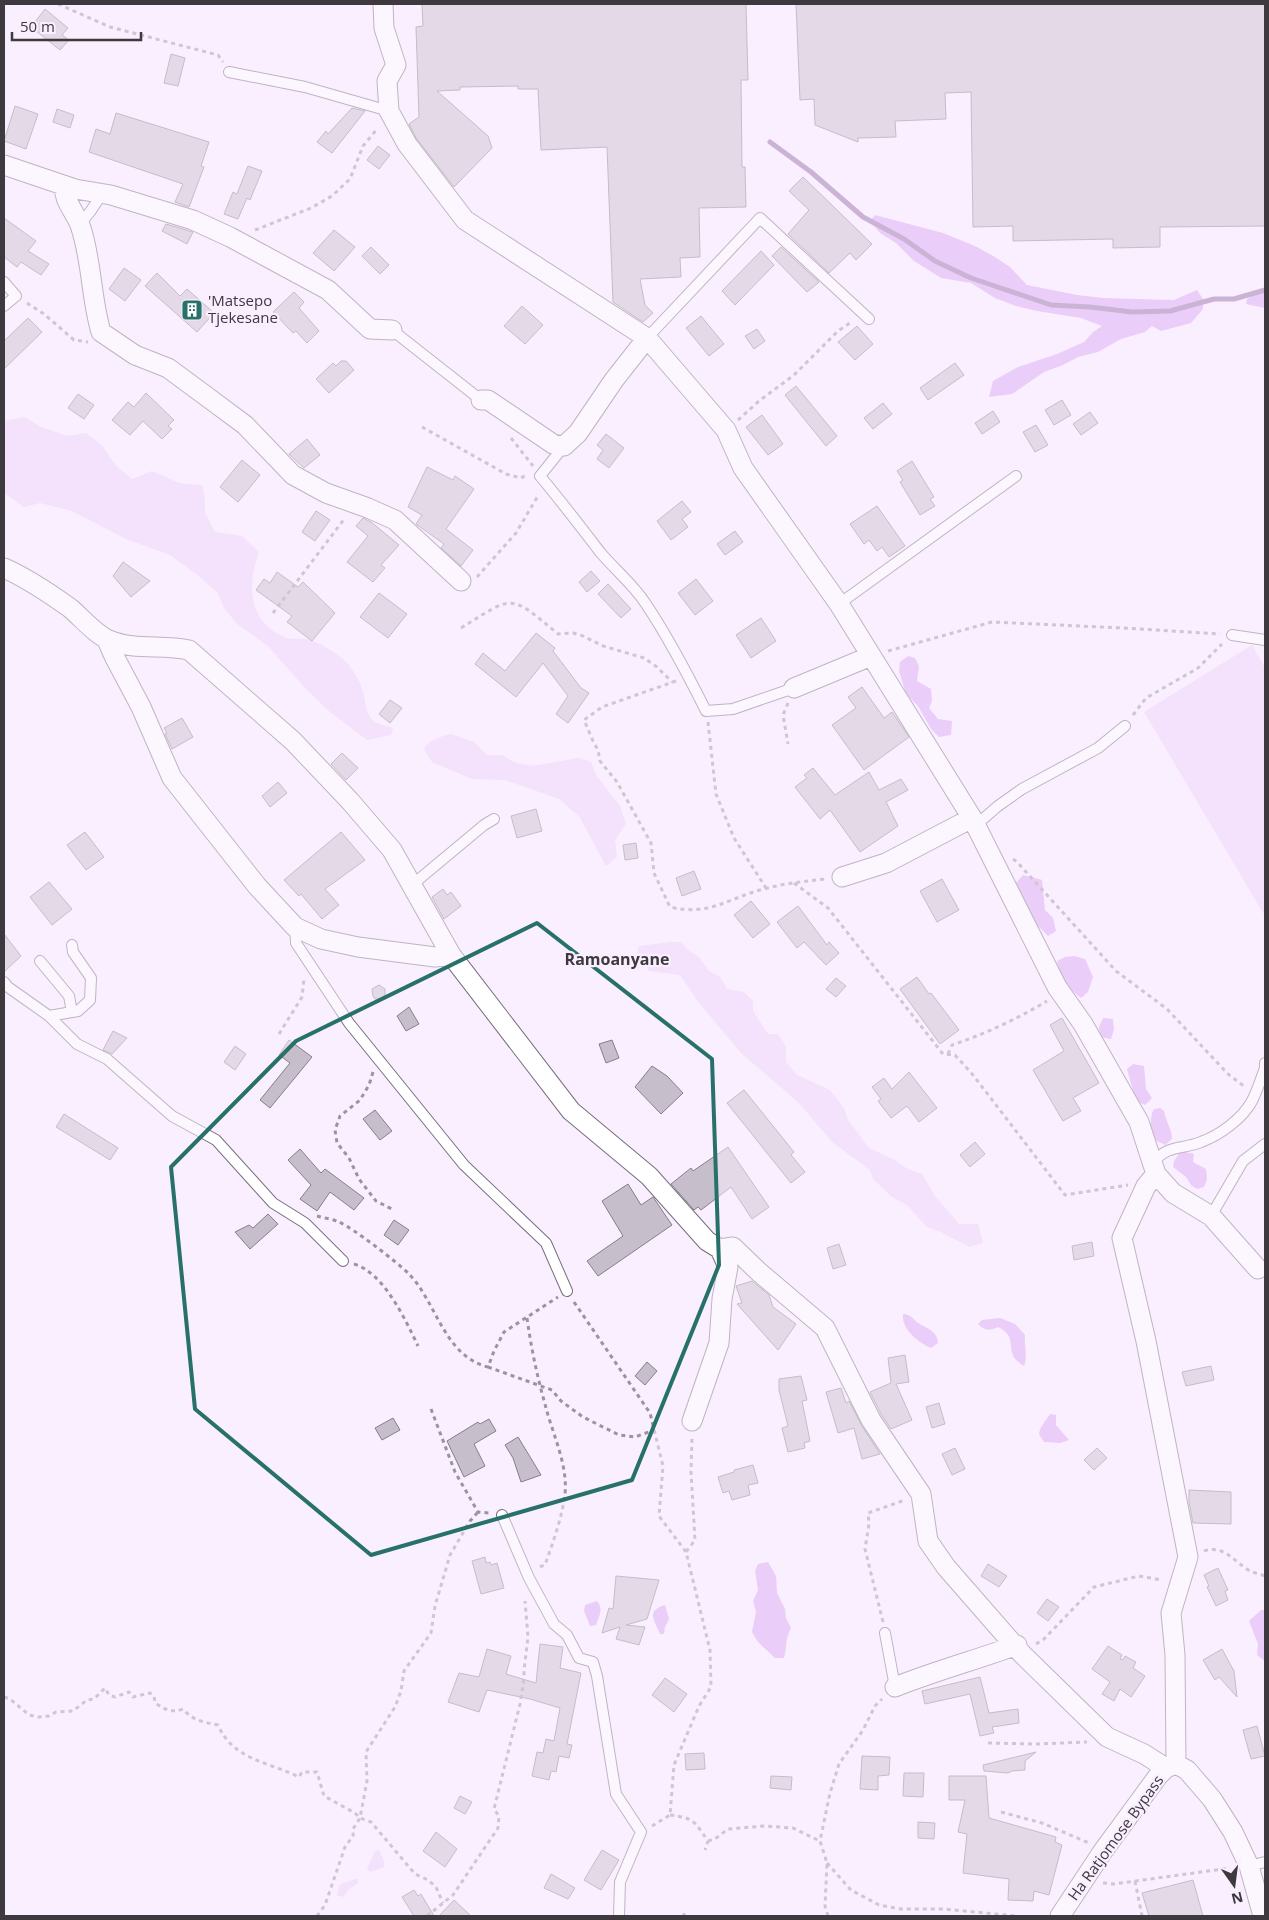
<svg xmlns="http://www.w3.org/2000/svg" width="1269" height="1920" viewBox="0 0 1269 1920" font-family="'Open Sans',sans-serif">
<rect width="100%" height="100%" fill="#f9effe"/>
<!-- green -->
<path fill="#edd1fa" d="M25,417L39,426L67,436L86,433L102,445L116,466L132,479L152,471L179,483L202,485L205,499V513L215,532L242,536L259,552C247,585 247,623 287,638C293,640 300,638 306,639C316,640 338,654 345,661C354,670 361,683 364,695C366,704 366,716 375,722C379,725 388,726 393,728L391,735L367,740L330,712L304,687L268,646L237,624L224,608L218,593L195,573L170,555L126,539L72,511L40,503L24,507L4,493V421Z
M1252,645L1265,668V916L1144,712Z
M451,734L474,742L487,755H502L516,763L533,766L578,758L591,762L596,775L620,806L626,824L615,840L617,857L606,866L579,816L559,799L505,780L472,779L432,762L424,749C430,739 440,737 451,734Z
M670,942H681L688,950L699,957L709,971L720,977L727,989L744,992L753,1001V1011L768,1034H778L786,1047V1062L797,1075L830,1090L844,1108L848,1120L869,1148L895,1160L906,1168L922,1174L935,1196L959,1224H978L983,1243L969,1247L941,1232L927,1227L907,1205L892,1197L873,1179L870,1170L832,1142L799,1103L741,1053L699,1003L680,975L649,971L637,953L639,946Z
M379,1850L384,1861V1867L370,1872L367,1869L375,1851Z
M356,1879H358V1883L349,1889L343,1897L337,1895L340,1884Z"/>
<!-- forest -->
<path fill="#daa4f3" d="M875,215L943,233L975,246L995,257L1010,267L1027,285L1077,295L1103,298L1174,300L1197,290L1203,299V309L1191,323L1161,331L1152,326L1145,332L1121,339L1098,352L1078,357L1063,365L1044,372L1012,394L989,397L993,381L1018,367L1057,354L1084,342L1093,332L1102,326L1081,318L1037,311L1016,306L995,298L971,283L941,278L914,261L896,243L880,233L870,221Z
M1265,289V308L1246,304L1247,299Z
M908,656L915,658L919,666L917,681L931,689L932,701L929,708L938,719L952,721L951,735L939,737L931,729L918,706L906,694L899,671L900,662Z
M1023,875L1042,880L1045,910L1053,918L1056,931L1048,936L1038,926L1014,885Z
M1074,956L1085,959L1093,977L1088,992L1081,998C1068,988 1060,977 1057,961L1065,957Z
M1103,1018L1113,1019L1114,1029L1111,1039L1100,1037L1099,1027Z
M1133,1064L1144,1066L1146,1089L1152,1098L1145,1105L1136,1101L1127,1069Z
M1160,1108L1164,1111C1166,1122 1172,1129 1172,1139L1165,1145C1163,1143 1160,1143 1157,1141C1150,1135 1149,1117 1154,1109Z
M1181,1151L1194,1154L1193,1162L1206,1169L1207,1179L1204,1187L1197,1189L1191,1185L1186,1177L1173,1167L1174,1161Z
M903,1314C911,1314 913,1320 920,1324C928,1329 937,1331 938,1343L931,1348C918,1342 901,1329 903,1314Z
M1000,1318L1015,1324L1025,1335C1024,1345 1028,1357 1024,1366C1000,1352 1022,1339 998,1327C988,1331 985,1331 978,1324L982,1320Z
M1050,1414L1056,1415V1425L1069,1440L1060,1443L1044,1442L1039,1434C1040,1426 1046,1421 1050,1414Z
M768,1562L776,1576L777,1593L785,1609L786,1618L791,1628C784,1642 788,1645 784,1658H775L758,1642L752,1632L756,1612L753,1601L758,1590L755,1571L758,1564Z
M597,1601C604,1609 599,1616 596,1625L590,1626L584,1611L585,1605Z
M665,1605L669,1619L665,1627L664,1634H660C655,1621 645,1611 665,1605Z
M1261,1610H1265V1661L1257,1655L1258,1644L1249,1621Z"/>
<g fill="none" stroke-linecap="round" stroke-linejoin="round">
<!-- stream -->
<path stroke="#926ca4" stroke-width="5" d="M770,142L811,172L863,217L904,239L935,261L971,278L1051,305L1090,307L1132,312L1170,311L1214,299H1234L1265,290"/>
</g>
<!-- building -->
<path fill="#c7becc" stroke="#877e8c" d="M422,4H746L748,80H741L742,167H745L746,207L699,208L700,257L680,258L681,277L640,279L645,305L653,313L643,322L613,302L607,147L541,150L538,89H518V86L460,87V90L437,91L488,136L492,148L454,187L416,138L409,124L419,117L416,27L423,26Z
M796,4H1265V226L1160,227V247L1113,248V239L1013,241V226L973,227L971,92L945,93L946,119L895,121L896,137L858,138V142L815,125L814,99L800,100Z
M45,9L68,28L62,35L69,40L60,50L31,27Z
M171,54L185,58L178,86L164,83Z
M15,106L38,114L26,149L4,141Z
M352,108L365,111L332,153L317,142L326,131L328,134Z
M57,109L74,115L70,128L53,122Z
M116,113L209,142L201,166L204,167L189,207L175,202L183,184L89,152L96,129L110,134Z
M378,146L390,155L379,169L367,160Z
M248,166L262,171L250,200L247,198L238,219L224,214L233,192L237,194Z
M803,177L872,244L856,260L850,253L829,273L788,234L809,210L789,191Z
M4,218L36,241L28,251L49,264L41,275L21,262L17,267L4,257Z
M166,224L193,232L187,244L162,231Z
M334,230L355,247L334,271L313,253Z
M371,247L389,265L380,274L362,256Z
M781,247L819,282L807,292L772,256Z
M761,251L774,265L735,305L722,291Z
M124,268L141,280L125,301L109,289Z
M157,273L180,296L187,289L214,313L197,332L145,286Z
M294,292L304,302L299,308L319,331L307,343L296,331L293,333L273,312Z
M522,306L543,325L525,344L504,326Z
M701,316L724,344L709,356L686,328Z
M28,318L42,332L4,369V341Z
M857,326L873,344L855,360L838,342Z
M757,329L765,341L754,349L745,336Z
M341,361H346L354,370L329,393L316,379L333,363L336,366Z
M955,363L964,375L928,400L920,388Z
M796,386L837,436L826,446L785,395Z
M146,393L174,420L168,426L172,429L162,439L143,421L130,435L112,420L128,402L134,407Z
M78,394L94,405L84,419L68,408Z
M1062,400L1071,415L1054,425L1045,410Z
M883,403L892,414L873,429L864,418Z
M993,411L1000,422L982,434L975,423Z
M1090,412L1098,423L1081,435L1073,424Z
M762,415L783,444L768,455L746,427Z
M1036,425L1048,445L1035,452L1023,432Z
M606,434L624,448L609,468L597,459L603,450L597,445Z
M307,439L320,455L304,468L289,454Z
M242,460L260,475L238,502L220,487Z
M912,461L934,497L930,499L935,506L920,515L900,482L903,480L897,471Z
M427,467L453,480L455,476L474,489L446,529L473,550L461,566L441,548L444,544L416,524L422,515L408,507Z
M682,501L691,512L682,519L688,527L671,540L657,521Z
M877,506L905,546L889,557L882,547L877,551L869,540L864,544L850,524Z
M316,511L330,520L315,541L302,532Z
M363,518L371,522L399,545L381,565L385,568L373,582L347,562L368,536L356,526Z
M735,531L743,542L725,555L717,544Z
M123,562L150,581L131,597L113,576Z
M591,571L600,581L587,592L579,582Z
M277,572L298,587L303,582L335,613L312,641L287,622L292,616L256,590L264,579L270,583Z
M696,579L713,601L695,615L678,593Z
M608,584L631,609L621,618L598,594Z
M379,593L407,614L388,638L360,617Z
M761,618L776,641L751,658L736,635Z
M536,633L555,648L553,651L581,688L589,693L568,723L556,714L568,696L543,663L516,697L475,664L483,653L505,671Z
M862,687L884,718L892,712L909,737L864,770L832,725L856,708L848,697Z
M390,700L402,708L390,723L379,714Z
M182,718L193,737L172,749L165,734L167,733L164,728Z
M342,753L358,768L346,780L331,764Z
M813,768L835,795L869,772L879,790L901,779L908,790L886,802L898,826L860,852L830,810L820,819L795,787L807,778L804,775Z
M278,782L287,793L270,807L262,796Z
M536,809L542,831L517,838L511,816Z
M85,832L104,857L86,870L67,845Z
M341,832L365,860L325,889L339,905L322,919L301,894L299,896L284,880Z
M636,843L638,858L625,860L623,845Z
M694,871L701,889L682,896L676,878Z
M942,879L959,910L937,922L920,891Z
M49,882L72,909L52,925L30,897Z
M443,889L447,895L451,892L461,906L444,919L432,897Z
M751,901L770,924L753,938L734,915Z
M798,906L827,945L829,942L839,953L826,965L804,942L797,948L777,922Z
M4,934L21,956L4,972Z
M917,977L929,994L931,993L959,1030L940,1044L900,989Z
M836,978L846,986L836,997L826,989Z
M379,985L385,989V999H375L373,996L372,989Z
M409,1007L419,1024L406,1031L397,1016Z
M1062,1018L1099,1083L1073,1098L1081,1111L1063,1121L1033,1070L1064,1051L1050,1025Z
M113,1031L127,1038L112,1054L103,1050Z
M289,1040L312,1057L270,1108L260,1100L290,1063L279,1055Z
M612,1040L619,1058L606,1063L599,1044Z
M235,1046L246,1054L235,1070L224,1062Z
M652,1066L667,1076L683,1093L661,1114L635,1087Z
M909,1072L937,1108L919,1122L907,1106L891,1118L878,1101L881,1099L872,1087L884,1078L892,1089Z
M744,1090L794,1152L791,1155L805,1172L791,1183L727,1103Z
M375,1110L392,1131L380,1140L363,1119Z
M64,1114L118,1148L110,1160L56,1127Z
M975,1142L985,1154L970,1167L960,1155Z
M728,1147L769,1207L752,1219L731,1187L701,1210L698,1207L694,1210L671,1184L691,1168L693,1171Z
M300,1149L321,1173L325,1169L364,1198L354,1210L330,1192L317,1211L300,1199L311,1185L288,1160Z
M628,1184L641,1205L653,1197L672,1225L598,1276L587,1261L623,1236L602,1201Z
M268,1214L278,1224L250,1249L235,1232L249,1225L253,1228Z
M394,1220L409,1230L398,1245L384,1235Z
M1092,1242L1094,1256L1074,1260L1072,1246Z
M839,1244L846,1265L833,1269L827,1248Z
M752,1281L769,1295L773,1307L796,1324L778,1350L737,1304L742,1303L736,1286Z
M905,1355L909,1382L896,1384L912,1420L891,1429L881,1414L870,1392L891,1383L888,1358Z
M647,1362L657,1371L645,1385L635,1376Z
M1211,1366L1214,1380L1186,1386L1182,1372Z
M801,1376L807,1400L802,1401L810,1441L804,1443L805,1448L788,1452L782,1428L788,1426L779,1390V1379Z
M841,1388L846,1403L849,1401L862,1426L880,1454L862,1459L854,1428L838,1433L826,1392Z
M939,1403L945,1424L932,1428L926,1407Z
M393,1418L400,1430L382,1440L375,1428Z
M489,1419L496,1431L474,1444L485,1466L464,1477L447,1441L478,1422L480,1424Z
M518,1437L541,1475L521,1482L513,1458L505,1445Z
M955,1448L965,1469L952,1475L942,1454Z
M1097,1448L1107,1458L1094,1470L1084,1460Z
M753,1465L758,1483L748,1485L750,1495L732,1500L729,1491L723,1493L718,1477L734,1472V1470Z
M1189,1490L1231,1492V1524L1193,1523L1189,1502Z
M485,1557L486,1563L490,1562L491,1565L497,1563L504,1588L481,1594L472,1561Z
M988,1564L1007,1576L999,1587L981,1576Z
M1218,1568L1228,1590L1225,1591L1228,1600L1216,1606L1207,1587L1209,1586L1204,1575Z
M616,1576L659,1580L647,1619L626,1625L645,1627L639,1645L616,1639L620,1627L602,1633L609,1608L613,1609Z
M1047,1599L1059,1607L1048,1621L1037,1613Z
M540,1644L563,1647L560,1668L581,1673L567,1744L572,1745L569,1758L559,1756L556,1772L551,1771L549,1780L532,1776L537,1752L543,1753L546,1739L554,1741L560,1708L530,1699L487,1690L479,1712L448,1702L459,1673L479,1677L487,1649L511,1656L506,1674L536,1683Z
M1108,1646L1122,1655L1120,1659L1123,1660L1125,1656L1136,1662L1133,1668L1145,1676L1131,1697L1120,1689L1114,1701L1102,1694L1110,1682L1092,1669Z
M1222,1649L1234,1671L1237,1697L1219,1677L1215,1680L1203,1660Z
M980,1677L989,1713L1018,1709L1019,1723L992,1727L994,1733L980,1736L970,1694L925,1704L922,1691Z
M665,1678L687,1694L674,1712L652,1695Z
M1257,1726L1265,1756L1251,1759L1243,1730Z
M1036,1752L1025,1761V1770L1012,1771L1008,1773L984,1771L983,1765Z
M704,1753L705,1769L686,1770L685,1754Z
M862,1756L890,1757L889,1775L878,1776V1790L860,1789Z
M904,1773H924L923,1797L903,1796Z
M771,1776L792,1777L791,1790L770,1788Z
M949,1776H986L989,1818L1056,1837L1055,1842L1062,1845L1049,1895L1034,1891L1033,1901L1008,1900L1009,1879L963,1873L967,1834L958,1832L965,1800H949Z
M460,1796L472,1802L465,1814L454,1808Z
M918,1822L935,1823L934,1839L918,1838Z
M436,1832L457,1849L445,1867L423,1851Z
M602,1850L619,1860L601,1890L584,1880Z
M551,1874L575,1888L568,1899L544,1888Z
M1193,1880L1203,1916H1149L1142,1893Z
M414,1890L418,1896L421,1894L434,1916H414L402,1897Z
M454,1900L471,1916H439Z"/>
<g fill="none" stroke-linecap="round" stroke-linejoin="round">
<!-- lane casing -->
<g stroke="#776e7c" stroke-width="12">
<path id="lane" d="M229,72L305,87L389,111
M80,224L90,212L102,194
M4,282L16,296L4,306
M392,330L481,400
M647,338L760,218L869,319
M564,446L540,476C561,501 580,526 600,552C615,570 633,584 646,604C668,637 688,675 706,711L733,709L794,688
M839,604L1016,476
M1232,635L1265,640
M976,825L998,806L1022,789L1098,748L1125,726
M412,885L484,825L494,819
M295,927L296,943L349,1023L464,1165L546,1243L567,1291
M40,961L69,996L72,1012
M4,982L8,987L49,1016L77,1044L107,1059L172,1116L216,1140L273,1203L305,1223L343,1261
M49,1016L78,1011L90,1000L91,978L73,952L72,945
M1152,1164C1167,1144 1181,1150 1201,1142C1220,1135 1242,1119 1252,1101C1257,1091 1261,1079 1265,1068V1063
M1211,1216L1243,1161L1265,1144
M502,1515L529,1578L554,1624L567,1635L579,1658L593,1662L597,1676L616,1794L641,1832L620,1882L619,1916
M885,1633L895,1687
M1249,1866L1265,1862"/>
</g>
<!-- street casing -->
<g stroke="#776e7c" stroke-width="21">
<path id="street" d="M383,4L384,28L396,65L387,81L389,111L407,144L465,220L647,338L726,430L743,468L839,604L972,818L1057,987L1083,1024L1139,1122L1156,1174L1146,1186L1122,1238L1146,1341L1188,1557L1171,1613L1175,1655L1176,1764
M4,165L75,189L111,195L193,220L230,237L328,290L370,329L392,330
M65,186C62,200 77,214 81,228C92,262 91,298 101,332L135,355L168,368L206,396L245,425L293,475L326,493L368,508L395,520L461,581
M481,400H488L553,444L564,446L578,433L614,380L647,338
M4,568C27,578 49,593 70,608C81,617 96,635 109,640C135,651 162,644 189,650L293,741L350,801L392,850L451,955L571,1111L649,1176L707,1241L720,1249L733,1247L759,1272L825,1328L871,1420L921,1494L928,1541L946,1567L1022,1654L1107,1737L1144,1754L1166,1768
M107,640L114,656L141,707L172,778L257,886L295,927L321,939L358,947L435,957L451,955
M794,688L871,656
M842,877L886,863L972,818
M1156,1174L1173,1193L1211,1216L1258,1269
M692,1421L719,1343L722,1299L728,1267L720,1249
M895,1687C935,1671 976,1660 1017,1645
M1060,1916L1103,1851L1158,1776L1166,1768L1176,1764L1187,1770L1212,1799L1233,1832L1249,1866L1263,1916"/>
</g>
<!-- path -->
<path stroke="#9b949f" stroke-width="3" stroke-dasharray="4 4" stroke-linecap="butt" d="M58,4L110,27L218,55L223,62
M255,230L311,208L332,196L350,179L363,146L378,128
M27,303L44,314L74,340L88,342
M738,420L759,401L794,375L838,331L853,321
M422,427L506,474L521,478L528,474
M511,438L533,466
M477,577L516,533L539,494
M273,613L345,518
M461,628C514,595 509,593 558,634L573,633L583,636L603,646L644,658L657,667L672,682
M888,651L992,622L1123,628L1220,634
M676,681L602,707L584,720L593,741L598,750L600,761L617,782L651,843L654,873L670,907C711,917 731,896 768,888C787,883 806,881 826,879
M788,703L783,715L788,744
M1133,715L1146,698L1198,668L1222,644
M708,722L716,794L734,838L766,888
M1013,859L1017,862L1116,971L1167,1009L1228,1074L1245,1087
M794,883L828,908L943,1054L955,1055L973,1075L1065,1195L1128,1185
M279,1034L302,997L304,979
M948,1054L952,1045C985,1034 1017,1019 1047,1001
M373,1072L369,1085L360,1100L340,1116L335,1130L337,1143L349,1158L359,1179L376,1201L392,1209
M317,1216C324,1218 332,1219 339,1222C353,1228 397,1262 409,1274C437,1303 444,1356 488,1367L494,1351L504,1332L558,1297
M354,1264C384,1273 405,1319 418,1346
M574,1302L650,1413L663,1466L659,1516L686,1552
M527,1318C531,1347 537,1376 545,1404C552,1433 568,1464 565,1494C562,1518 553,1542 545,1565L539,1567
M488,1367L552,1390L561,1401L583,1417L619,1435L635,1437L654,1430
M431,1409L455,1472L478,1512L489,1513
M1204,1551C1224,1544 1234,1562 1250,1571C1254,1573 1260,1574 1265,1576
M883,1622L865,1549L869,1524L868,1513L905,1500
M1036,1644L1044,1639L1094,1587L1139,1576L1162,1580
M4,1697L10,1699L29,1715L38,1717L49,1716L56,1712L73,1711L87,1700L94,1699L105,1688L109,1695L115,1697L129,1692L133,1697L150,1693L154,1696L155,1703C166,1710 171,1713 183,1709C193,1721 204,1722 218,1725C233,1760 269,1762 299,1777L302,1772H317L324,1796L355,1813L360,1818L371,1822L415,1874L428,1880L436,1887L443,1903
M988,1743L1037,1744L1087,1742
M1001,1812L1042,1823L1089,1843
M670,1815C694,1818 694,1821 708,1841L705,1850
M652,1826L670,1815L674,1765L699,1706L711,1687L710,1650L686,1552L695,1540L691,1472L692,1437
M708,1841L715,1839L728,1829L764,1826L793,1828L820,1841
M827,1863L851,1890L879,1905L901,1909H943L1017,1916
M1135,1881L1142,1916
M1103,1883L1114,1884L1230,1868
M684,1913V1916
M317,1916L325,1905L345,1847L353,1836V1829L360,1818L367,1781L366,1752L395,1707L401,1691L404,1671L431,1633L435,1606L450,1555L470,1521L478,1512
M427,1916L453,1895L498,1828L499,1816L494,1809L520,1704L524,1679V1670L528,1637L525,1601
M828,1916L825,1906L827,1863L820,1841L830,1793L839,1764L863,1730L875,1706L882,1699"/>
<!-- lane -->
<use href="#lane" stroke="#fff" stroke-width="10"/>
<!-- street -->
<use href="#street" stroke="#fff" stroke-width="19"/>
</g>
<!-- marked area -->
<path d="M0 0H1269V1920H0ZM537,923L712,1059L719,1265L632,1480L371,1555L195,1409L171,1167L296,1041Z" fill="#f9effe" fill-opacity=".55" fill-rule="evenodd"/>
<path fill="none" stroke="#28716b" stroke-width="4" stroke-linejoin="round" d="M537,923L712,1059L719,1265L632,1480L371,1555L195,1409L171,1167L296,1041Z"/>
<!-- icons -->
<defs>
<g id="building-square" transform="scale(1.125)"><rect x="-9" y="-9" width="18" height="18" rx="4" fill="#28716b" stroke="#f9effe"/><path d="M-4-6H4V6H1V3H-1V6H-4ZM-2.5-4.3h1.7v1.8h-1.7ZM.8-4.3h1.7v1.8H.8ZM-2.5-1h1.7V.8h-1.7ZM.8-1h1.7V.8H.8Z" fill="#fff"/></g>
</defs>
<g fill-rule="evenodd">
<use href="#building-square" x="192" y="310"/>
</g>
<g text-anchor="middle" stroke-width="4.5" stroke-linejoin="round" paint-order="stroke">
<!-- poi labels -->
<g font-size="15" fill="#3d393f" stroke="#f9effe" text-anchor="start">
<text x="208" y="306">'Matsepo<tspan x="208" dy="17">Tjekesane</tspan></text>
</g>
<!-- street labels -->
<g font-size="15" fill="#3d393f" stroke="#f9effe">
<text transform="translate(1116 1838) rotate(-54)" y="5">Ha Ratjomose Bypass</text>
</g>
<!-- neighbourhood labels -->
<g font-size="16" font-weight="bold" fill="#3d393f" stroke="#f9effe">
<text x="617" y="965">Ramoanyane</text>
</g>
</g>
<!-- border -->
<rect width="1269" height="1920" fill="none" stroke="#3d393f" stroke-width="10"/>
<!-- north arrow -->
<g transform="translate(1234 1885) rotate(166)" stroke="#f9effe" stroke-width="4" paint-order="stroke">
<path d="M0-4L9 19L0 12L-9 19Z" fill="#3d393f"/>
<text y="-8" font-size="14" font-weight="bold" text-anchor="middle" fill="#3d393f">N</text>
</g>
<!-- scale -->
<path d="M12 32v8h129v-8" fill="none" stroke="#3d393f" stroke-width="2.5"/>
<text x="20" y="32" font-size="15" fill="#3d393f" stroke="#f9effe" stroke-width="4" paint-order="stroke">50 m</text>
</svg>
